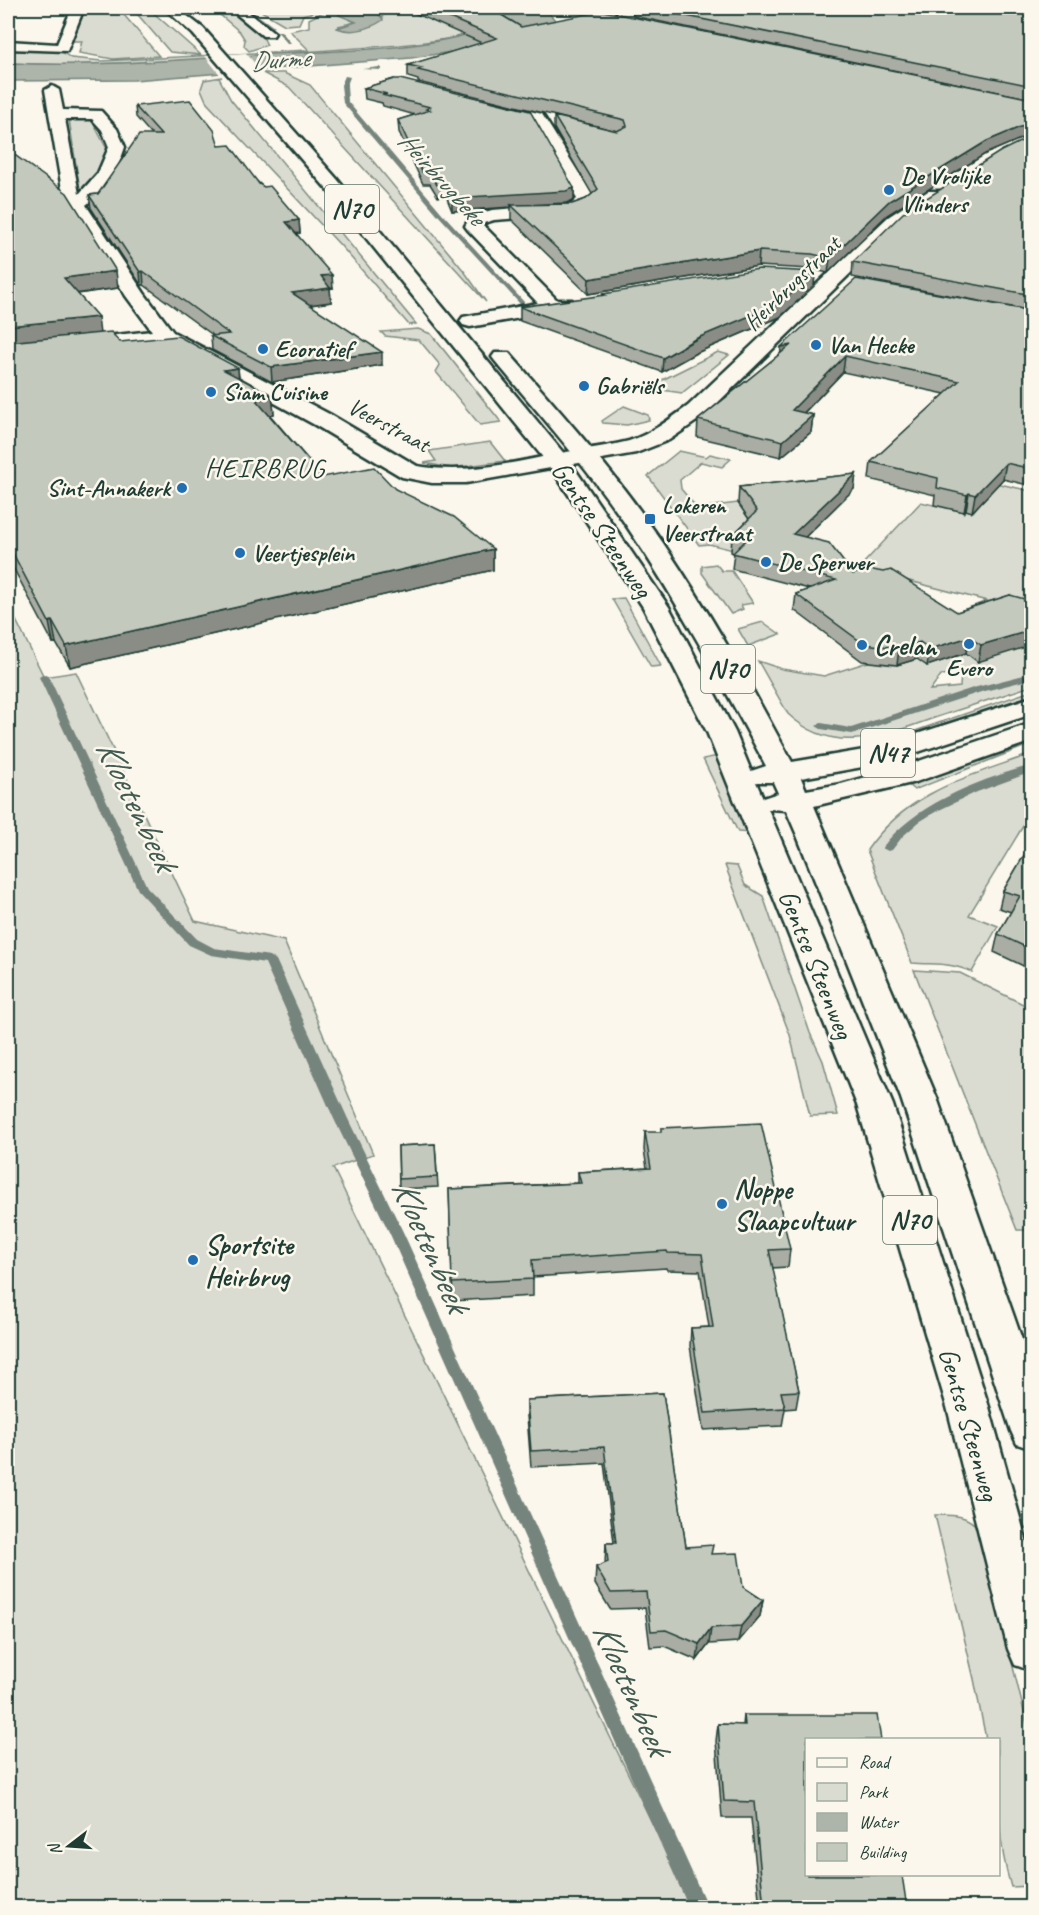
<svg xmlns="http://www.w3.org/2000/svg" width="1039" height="1915" viewBox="0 0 1039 1915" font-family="Caveat,sans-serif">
<rect width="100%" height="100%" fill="#fbf7ec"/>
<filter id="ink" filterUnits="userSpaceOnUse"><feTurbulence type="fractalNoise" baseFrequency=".0167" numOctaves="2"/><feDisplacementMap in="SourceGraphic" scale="12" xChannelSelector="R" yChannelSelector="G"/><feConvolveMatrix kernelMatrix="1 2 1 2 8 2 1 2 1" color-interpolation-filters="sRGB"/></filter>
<g filter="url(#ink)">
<!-- green -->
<path fill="#dbdcd1" stroke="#7d8c82" stroke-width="1.5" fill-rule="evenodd" d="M83,8H118L159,56L113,59L79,53L82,41H70Z
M132,8H148L201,55L170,52Z
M212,8H231L260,31L267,45L249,51L244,46L245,40L240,32Z
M256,8H329L303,15L299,24L285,25Z
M343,8H407L418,15L453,8H496L507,19C474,37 437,41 400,45L191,60L71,65L8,63V47L45,49L62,52L71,58L102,61L309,50L290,31L309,27V19L325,11ZM352,10L370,11L383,17L364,29L338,26L356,22L339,14Z
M263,73H284L310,85L464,271L486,302L289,87Z
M222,77L219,78L231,100L416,324L409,325L342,247L207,103L201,89L204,80Z
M74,118L91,119L108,151L97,172L80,191L69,119Z
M418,329L431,334L501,422L480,425L436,372L440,365L419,340L385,336L381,332Z
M718,352L729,355L682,393L662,390L654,384Z
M624,406L648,415L649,420L627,425L603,423L602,421Z
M490,442L505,461L451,468L424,463L436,461L429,451Z
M679,451L706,457L710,454L731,459L722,467L701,462L680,480L681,489L697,508L738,503L749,519L733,550L709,544L699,545L648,476Z
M991,482L1031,491V621L963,610L987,601L859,568L921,502L963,512L966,510L973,512L980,503Z
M716,564L722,571H732L753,603L741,605L743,609L731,614L702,573V566Z
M624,598L661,666L651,667L612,599Z
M8,604L44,677L76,672L195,921L284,941L373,1154L333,1168L693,1907H8Z
M763,622L780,634L748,646L738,629Z
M1031,644V686C1001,696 970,706 940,716C887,734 836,759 788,714L758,661L782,669L824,676L868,662L894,665L917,657ZM961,673L960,687L930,690L941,675Z
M1031,691V695L877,747L872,744L895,738Z
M1031,740V744L914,790L907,784Z
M1031,754V813L969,915L998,926L972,972C947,962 937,965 912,963L867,850C908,791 968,777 1031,754Z
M718,756L751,833L738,832L703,759Z
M725,865L737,866L745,885L763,896L810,1033L823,1061L838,1115L810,1116L790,1035Z
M914,970L960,973L1031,1008V1230H1017Z
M935,1515C953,1515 967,1514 979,1529L1031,1740V1886L1011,1887C996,1839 998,1788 998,1740L986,1739L974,1679Z"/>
<!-- water -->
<path fill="#adb4aa" stroke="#74847b" stroke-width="1.5" d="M496,8H544L557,22L458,51L411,58L134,80L8,81V63C91,67 174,60 257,55C330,50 443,53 507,19Z
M352,10C363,10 378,9 383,20C370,29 352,34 337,28L356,22L339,15L340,12Z"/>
<!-- pier -->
<path fill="#fbf7ec" d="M246,53L262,72L221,76L205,56Z"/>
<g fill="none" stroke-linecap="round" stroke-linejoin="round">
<!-- stream -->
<path fill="#74847b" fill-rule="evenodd" d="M244,8H248L274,27L270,28Z
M277,31H281L291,43H287Z
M380,67L382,70L362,69Z
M345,76L350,77L347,85L348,102L442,213L524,302V304H520L438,215L343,103L341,85Z
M1032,673V679L981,692L852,734L821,729L816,726L821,723L851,728L973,688Z
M44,674L49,677L147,887L197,939L214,948L270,956L276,960L348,1119L404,1234L708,1908H689L390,1234L334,1119L265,963L211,955L189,945L138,890L39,677Z
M1032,765V772L977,792L937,811L919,822L903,836L892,850L888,851L882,848C914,804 981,779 1032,765Z"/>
<!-- minor casing -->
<g stroke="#1f3d34" stroke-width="5">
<path id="minor" d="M72,8H84L67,51L8,49V41L57,44Z
M229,8H243L275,33L273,36H263Z
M605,8H620L611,14L641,22L643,25L636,29L594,18L592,15Z
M52,86L59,90L63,110L101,111L117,129L125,147C117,172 106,189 86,205L144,293L173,332L331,415L417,466C466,475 518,462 566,452C587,449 609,446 629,441C651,434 670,419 688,406L888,217L928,191H940L942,195L900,225L704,416L669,440L636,453L466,483H432L402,477L315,425L163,342L8,359V347L152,331L126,296L63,195L45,90ZM65,119H92L102,130L109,147L98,173L79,194Z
M490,101L542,114L595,199L590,208L575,214L494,220L484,223L483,225L557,300H572L575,304L572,308L565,310L470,327L463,325L460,321L463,317L538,303L468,230L465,226L471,216L492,210L571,204L577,199L531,120L485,109L482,106L485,103Z"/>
</g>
<!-- major casing -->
<g stroke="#1f3d34" stroke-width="5">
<path id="major" d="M164,8H177L203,28L337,179L566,456L669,607L735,732L751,771L766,766C722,684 678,602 626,525C587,467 540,415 495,361L492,357L495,353H509C556,407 604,460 646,519C701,595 747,679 792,762L870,749L1032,697V714L885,763L801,778L806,790L841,784L895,769L1032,723V741L916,782L814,806L937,1098L1032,1368V1449L1017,1444L1011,1431L901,1098L796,833L786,810L768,809L893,1105L989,1407L1032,1561V1671L1015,1665L1008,1649L947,1407L857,1105L707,732L643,607L549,465L325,187L193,34ZM756,782H773L778,793L763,798Z"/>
</g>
<!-- minor -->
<use href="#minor" fill="#fbf7ec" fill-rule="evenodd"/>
<!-- major -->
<use href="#major" fill="#fbf7ec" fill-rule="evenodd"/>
</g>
<!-- wall -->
<path fill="#a9ada3" stroke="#1f3d34" stroke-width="1.5" d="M407,8H490L521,27L1032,99V134L985,154L887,215L828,273L810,269L758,266L588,294L511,219V207L452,211L446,196L438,197L430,184H423L399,132L398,120L415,115L383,106L382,103L365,99L364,88L394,79L574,188V200L566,203L540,205L572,204L586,199L592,194L554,128V116L617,131L418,82V80L408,77V65L482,43L412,12Z
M633,8H704L709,9L712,8H912L909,9L900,8L912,10L1032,8V99L633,16Z
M135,106L219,146L299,220L300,233H296L333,288H330L331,302L310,305L382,365L272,382L212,350L211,336H214L144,285H141L91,208L89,195L98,194L152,135L136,117Z
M8,131L14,146V154L118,288L78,294L100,333L120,342L238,368L239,377L272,395L274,414L270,415L323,477L395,489L493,549V570L70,667L56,643H53L8,558V475H9L8,471Z
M1032,136V486L1003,479L972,512L966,510L964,512L934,505L935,495L869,479L871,462L945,394L843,372L804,413L813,415L811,432L781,457L697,437L698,420L780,354L1028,310L852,277L853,262Z
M815,272L814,286L780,317L694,354L662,372L520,321V307L603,296V294Z
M856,474L854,489L805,537L853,574L957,612L1010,595L978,662L966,653L927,666L917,659L897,665L862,661L794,610L796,594L809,589L732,569L734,553L731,552L732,536L749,519L738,503L739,487Z
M1032,842V970L994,952L998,934L1011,912L999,908L1003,891Z
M645,1132L790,1249L788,1267L772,1268L799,1391L796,1408L785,1409L782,1426L703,1430L690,1346L691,1328L709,1327L700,1271L667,1270L666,1268L533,1277V1296L453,1301L449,1189L578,1183V1172L647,1168L644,1150Z
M435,1144L438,1187L399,1189L398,1146Z
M663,1393L686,1547L711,1554L743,1587L763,1600L760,1616L738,1642L709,1644L697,1660L664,1646L650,1647L645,1608L610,1609L595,1584L596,1567L605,1564L606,1543H614L604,1463L531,1467L527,1416V1400Z
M744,1715L907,1908H760L751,1818H722L716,1741L718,1724L743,1725Z"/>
<!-- shaded-wall -->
<path fill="#898d85" stroke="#1f3d34" stroke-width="1.5" d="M1032,122V134L985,154L887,215L828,273L830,258L889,201L987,141Z
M11,131L14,146L15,168L12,153Z
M574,188V200L566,203L512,206L511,205V207L452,211V198Z
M299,220L300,233L287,235L286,222Z
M759,251L758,266L588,294L589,279Z
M116,271L118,288L67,295L64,278Z
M143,271L144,285H141L140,272Z
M815,272L814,286L780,317L694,354L662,372L663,358Z
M332,275L333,288L322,289L321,276Z
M330,288L331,302L293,307L292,293Z
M98,317L100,334L8,345V326Z
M791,345L780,362L781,347Z
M382,352V365L272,382L271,367Z
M845,356L843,372L791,426L792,410Z
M238,368L239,386L224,370Z
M272,395L274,414L258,419L256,400Z
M813,415L811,432L781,457L783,441Z
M1006,463L1003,479L972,512L975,495Z
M856,474L854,489L792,550L793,534Z
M969,493L966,510L964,512L967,495Z
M493,549V570L70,667L66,646Z
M52,621L56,643H53L49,622Z
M1032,630V645L978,662L981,645Z
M969,637L966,653L927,666L930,649Z
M920,642L917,659L897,665L899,648Z
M763,1600L760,1616L738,1642L741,1626Z
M711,1628L709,1644L697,1660L699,1644Z"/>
<!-- building -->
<path fill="#c4c9be" stroke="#1f3d34" stroke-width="1.5" d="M426,8H490L521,27L603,11L1032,99V122L987,141L889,201L830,258L812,254L759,251L589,279L511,205L572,204L586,199L598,189L554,116L617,131L627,126L625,120L418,70L422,68L408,65L497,38Z
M647,8H704L709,9L712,8H895L912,10L917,8H1032V86Z
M394,79H400L530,111L574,188L566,191L452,198L445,184L437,185L429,172H422L398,120L430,110L426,109L430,107L382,95L387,94L364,88Z
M190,100L214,130L219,146L230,145L259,184L264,187L270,186L299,220L286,222L332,275L321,276L330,288L292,293L382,352L271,367L211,336L229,334L143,271L140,272L89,195L98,194L139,135H161L135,106Z
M8,131H11L12,153L67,193L116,271L64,278L98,317L8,326Z
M1032,136V295L853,262L903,213L1001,151Z
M759,269L815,272L781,303L695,339L663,358L520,307L605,295L603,294Z
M856,279L1032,311V469L1006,463L975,495L969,493L967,495L937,488L938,478L871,462L959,381L845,356L792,410L813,415L783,441L698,420L791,345L781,347Z
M111,332L120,342L178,336L238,368L224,370L272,395L256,400L323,477L374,467L395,489L454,517L493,549L66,646L52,621L49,622L8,544V475L14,474L8,459V342Z
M856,474L793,534L829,543L853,574L868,569L883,572L891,570L957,612L1010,595L1028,600L1032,602V630L981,645L969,637L930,649L920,642L899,648L864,644L796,594L836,580L733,553L746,540L732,536L757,511L739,487Z
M1032,842V950L998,934L1020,896L1003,891Z
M761,1123L790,1249L769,1250L799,1391L781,1392L785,1408L705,1413L691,1328L713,1327L702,1254L668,1253L667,1251L532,1260L533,1279L452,1283L449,1189L581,1183L578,1172L651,1168L645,1132H661V1128Z
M435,1144L437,1177L399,1179L398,1146Z
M663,1393L686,1547L713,1545L711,1554L738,1553L743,1587L763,1600L741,1626L711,1628L699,1644L666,1630L651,1631L646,1592L611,1593L596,1567L608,1562L606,1543H616L604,1447L531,1451L527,1400Z
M744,1715H877L881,1740H807V1875H902L907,1908H764L754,1802L724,1801L718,1724L745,1725Z"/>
</g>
<!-- markers -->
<g fill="#1f6fb2" stroke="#fbf7ec" stroke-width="2">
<circle cx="889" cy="190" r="6"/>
<circle cx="816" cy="345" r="6"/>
<circle cx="263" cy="349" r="6"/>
<circle cx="584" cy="386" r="6"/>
<circle cx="211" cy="392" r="6"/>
<circle cx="182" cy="488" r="6"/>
<rect x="644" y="513" width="12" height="12" rx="3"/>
<circle cx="240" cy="553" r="6"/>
<circle cx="766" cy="562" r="6"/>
<circle cx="969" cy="644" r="6"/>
<circle cx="862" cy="645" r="6"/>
<circle cx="722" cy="1204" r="6"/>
<circle cx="193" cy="1260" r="6"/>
</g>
<g text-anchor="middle" stroke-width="5" stroke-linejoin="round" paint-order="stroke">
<!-- far-poi labels -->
<g font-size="24" font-weight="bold" fill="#1f3d34" stroke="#fbf7ec" text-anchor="start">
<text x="901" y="184">De Vrolijke<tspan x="901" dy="28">Vlinders</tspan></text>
<text x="828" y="353">Van Hecke</text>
<text x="275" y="357">Ecoratief</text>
<text x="596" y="394">Gabriëls</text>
<text x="223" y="400">Siam Cuisine</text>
<text x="170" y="496" text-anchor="end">Sint-Annakerk</text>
<text x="662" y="513">Lokeren<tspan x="662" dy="28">Veerstraat</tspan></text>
<text x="252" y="561">Veertjesplein</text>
<text x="778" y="570">De Sperwer</text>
<text x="969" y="676" text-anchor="middle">Evero</text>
</g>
<!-- far-street labels -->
<g font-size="24" fill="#1f3d34" stroke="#fbf7ec">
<text transform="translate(792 283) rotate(-44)" y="8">Heirbrugstraat</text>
<text transform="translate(389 425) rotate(28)" y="8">Veerstraat</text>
</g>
<!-- far-water labels -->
<g font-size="26" font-style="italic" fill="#425b52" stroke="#fbf7ec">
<text transform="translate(280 59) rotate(-4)" y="9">Durme</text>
<text transform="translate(442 178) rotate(48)" y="9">Heirbrugbeke</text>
</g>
<!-- shield labels -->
<g fill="#fbf7ec" stroke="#61756b" stroke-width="1.5">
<rect x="325" y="185" width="54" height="48" rx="4.5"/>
<rect x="701" y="645" width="54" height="48" rx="4.5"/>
<rect x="861" y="729" width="54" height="48" rx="4.5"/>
<rect x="883" y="1196" width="54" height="48" rx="4.5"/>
</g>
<g font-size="27" font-weight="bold" fill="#1f3d34">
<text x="352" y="218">N70</text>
<text x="728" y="678">N70</text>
<text x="888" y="762">N47</text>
<text x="910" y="1229">N70</text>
</g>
<!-- far-quarter labels -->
<g font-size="27" letter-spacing="1.5" fill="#1f3d34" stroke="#fbf7ec">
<text x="265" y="477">HEIRBRUG</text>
</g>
<!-- street labels -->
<g font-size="28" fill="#1f3d34" stroke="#fbf7ec">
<text transform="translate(603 529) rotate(56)" y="10">Gentse Steenweg</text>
<text transform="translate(817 964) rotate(68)" y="10">Gentse Steenweg</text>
<text transform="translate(970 1424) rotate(74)" y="10">Gentse Steenweg</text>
</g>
<!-- poi labels -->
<g font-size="28" font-weight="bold" fill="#1f3d34" stroke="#fbf7ec" text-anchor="start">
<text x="874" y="655">Crelan</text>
<text x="734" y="1198">Noppe<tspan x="734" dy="32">Slaapcultuur</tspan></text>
<text x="205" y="1254">Sportsite<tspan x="205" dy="32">Heirbrug</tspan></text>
</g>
<!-- near-water labels -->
<g font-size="36" font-style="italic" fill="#425b52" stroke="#fbf7ec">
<text transform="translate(138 804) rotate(64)" y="13">Kloetenbeek</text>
<text transform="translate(432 1245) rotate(66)" y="13">Kloetenbeek</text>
<text transform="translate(633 1688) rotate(66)" y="13">Kloetenbeek</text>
</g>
</g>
<!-- margin -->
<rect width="1039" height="1915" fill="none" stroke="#fbf7ec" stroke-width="30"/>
<rect x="15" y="15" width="1009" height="1885" fill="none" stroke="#1f3d34" stroke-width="2" filter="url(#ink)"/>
<!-- legend -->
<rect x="805" y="1738" width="195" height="138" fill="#fbf7ec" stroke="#a3ada2" stroke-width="1.5"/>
<rect x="817" y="1758" width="30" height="9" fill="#fbf7ec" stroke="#a3ada2" stroke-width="1.5"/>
<text x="859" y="1768" font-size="18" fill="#1f3d34">Road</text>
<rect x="817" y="1783" width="30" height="18" fill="#dbdcd1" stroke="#a3ada2" stroke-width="1.5"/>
<text x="859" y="1798" font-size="18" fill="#1f3d34">Park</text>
<rect x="817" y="1813" width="30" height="18" fill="#adb4aa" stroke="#a3ada2" stroke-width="1.5"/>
<text x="859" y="1828" font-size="18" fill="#1f3d34">Water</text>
<rect x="817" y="1843" width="30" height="18" fill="#c4c9be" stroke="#a3ada2" stroke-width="1.5"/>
<text x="859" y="1858" font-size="18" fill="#1f3d34">Building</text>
<!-- north arrow -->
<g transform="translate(69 1846) rotate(253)" stroke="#fbf7ec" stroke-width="4.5" paint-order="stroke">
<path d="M0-4.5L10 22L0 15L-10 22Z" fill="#1f3d34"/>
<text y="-9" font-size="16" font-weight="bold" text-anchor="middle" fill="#1f3d34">N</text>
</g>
</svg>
